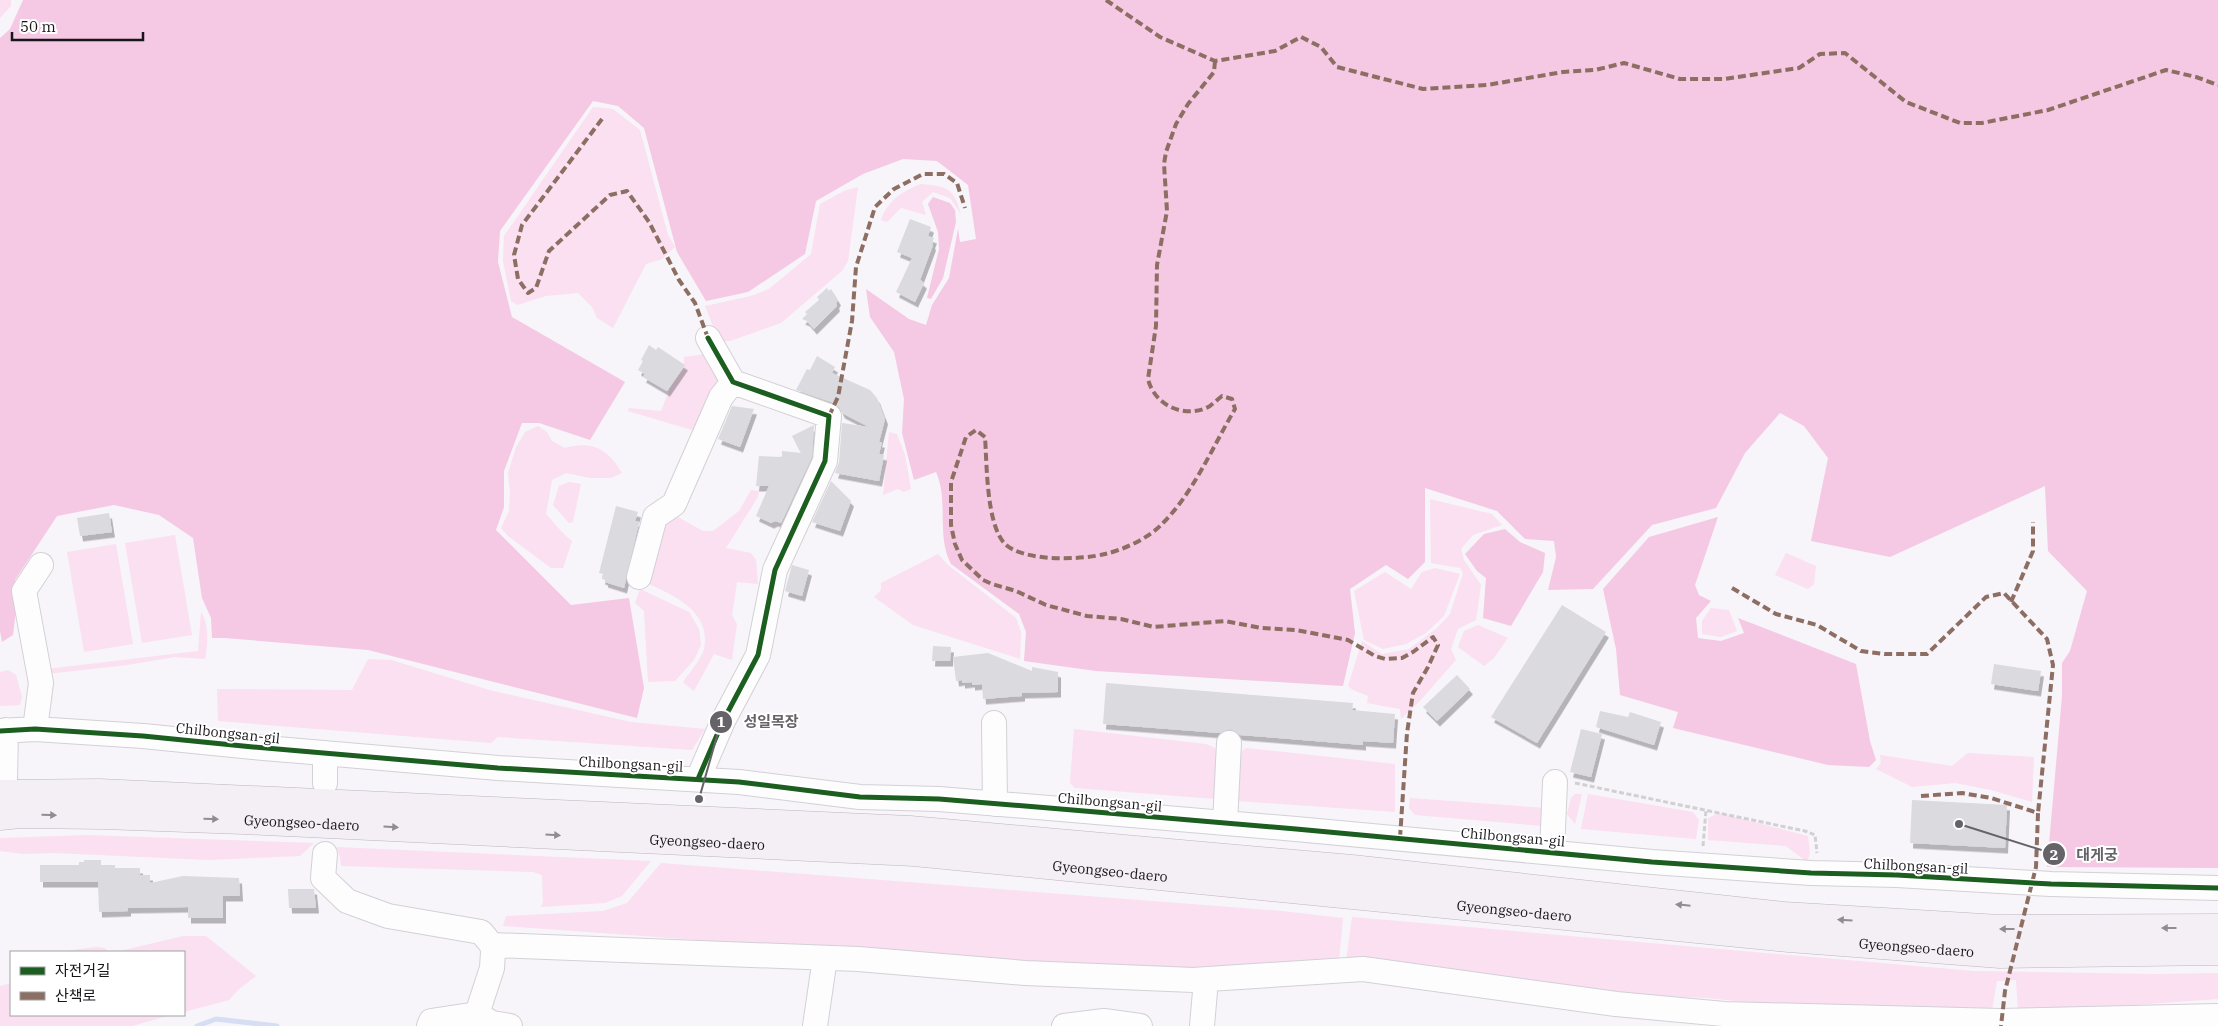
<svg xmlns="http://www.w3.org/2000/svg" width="2218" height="1026" viewBox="0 0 2218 1026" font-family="'IBM Plex Serif','Noto Sans KR',serif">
<defs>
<filter id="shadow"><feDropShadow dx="3" dy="5.5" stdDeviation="0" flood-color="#0004"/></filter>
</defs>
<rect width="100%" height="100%" fill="#f7f4fa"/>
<!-- green -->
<path fill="#fae0f0" d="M0,0H11V6L0,18Z
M593,107L613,109L640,130L668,235L675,247L662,259L646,264L613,328L597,318L592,307L578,293L546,296L517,305L511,301L503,261L504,236Z
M921,184C948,187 953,187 961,214L950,198L933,192L922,202L926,215L901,208L887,222L881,220C888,200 903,191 921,184Z
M858,187L848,261L842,271L781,323L730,341H719L705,306L751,296L769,289L811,254L820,204L844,191Z
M705,354L718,370L719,383L702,433L628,411L629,408L661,411L671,386L684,368V357Z
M538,426L547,432L552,441L565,448C592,440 609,450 622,473L611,478H590L566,473L552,480L546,514C555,523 562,534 572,541L563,568H551L508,536L501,528L509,511L510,492L508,473L516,447L525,432Z
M889,432L897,434L905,455L911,489L904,492L898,489L883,495Z
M569,482L581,484L573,522L569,523L553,505L559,486Z
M751,490L759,491L758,497L726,548L751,553L756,560L758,584L737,582L732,615L737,624L732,660L714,654L694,691L683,682C689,673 701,660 704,649C712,611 672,594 644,582L660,526L674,515L703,531H713L739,511Z
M1430,499L1492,514L1502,525L1473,535L1461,549L1464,560L1481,585L1476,620L1458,629L1451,649L1456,660L1419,702L1401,719L1400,709L1367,703L1368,696L1353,690L1348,686L1362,641L1382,654L1409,649L1437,628L1450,614L1463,573L1460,568L1431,563Z
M175,535L192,635L142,643L125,543Z
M116,544L133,644L84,652L67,552Z
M1786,553L1816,566L1814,584L1808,589L1775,575Z
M938,554L948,565L1016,618L1021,632L1020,659L913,625L874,597L881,590V583Z
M1435,568L1460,574L1444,616L1426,633L1406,644L1383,649L1364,640L1354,591L1385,572L1411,589L1422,572Z
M640,589L689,612L699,629L701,645L694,660L675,681L648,682L644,611L635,603Z
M1711,608L1729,610L1737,631L1721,637L1702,634V621Z
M201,612C209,624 208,645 205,659L175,657L127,665L47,674V669L198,651Z
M1478,625L1508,638L1494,658L1484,666L1458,647L1464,631Z
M368,659L391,660L493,691L631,722L705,729L692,750L498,737L491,743L218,721L217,689L352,690Z
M8,670L16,675L22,697L20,705L0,706V672Z
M1074,729L1206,744L1215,748L1217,754L1215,799L1075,788L1070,783Z
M1246,748L1395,764V812L1236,801L1241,752Z
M1968,753L2034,757L2032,802L1991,790L1955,783L1912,787L1876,769L1881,763L1880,755L1952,766Z
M1575,794H1582L1575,824L1567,814L1571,798Z
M1588,794L1693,812L1699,820L1696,839L1581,829Z
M1410,798L1546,808L1542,826L1415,815L1409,808Z
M1719,813L1808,836L1810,853L1807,862L1786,846L1708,840V818Z
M87,835L314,843L300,856L208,860L55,853L23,854L0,851V838Z
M336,847L651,861L622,896L605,903L541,907L543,902L542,875L533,872L341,866L340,857Z
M661,863L1282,911L1343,918L1339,961L1154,973L503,926L506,916L603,911L627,903Z
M1352,917L1974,971L2157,974L2218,973V999L2025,1013L2018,1012L2016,980L1997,981L1992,1010L1781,1006L1708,998L1535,990L1346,961Z
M183,936H206L256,976L238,990L229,1000L184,1012V952H116Z
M96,947L105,948L108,952H57Z
M11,983V1015H171L132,1026H0V986Z"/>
<!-- forest -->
<path fill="#f5c8e3" d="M23,0H2218V868L2047,867L2062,696V663L2070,651L2087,591L2048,551L2045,486L1890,557L1811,541L1828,458L1804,426L1780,413L1745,453L1716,508L1652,525L1593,589L1548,590L1556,557L1554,541L1525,539L1497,511L1425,488V562L1408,579L1386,565L1350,589L1355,633L1343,686L1096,671L1024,661L1026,632L1019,614L951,564C936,536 949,501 936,472L914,480L902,433L904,399L894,352L870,317L866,289L909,319L926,325L932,305L949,278L958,229L960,242L976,239L968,185L937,161L903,159L863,174L816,201L805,254L748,292L706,301L677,252L644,128L618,106L593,101L500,231L498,262L512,317L625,382L590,440L539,423H522L504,471V507L496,530L571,605L629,598L644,688L637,718L368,650L225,638H212L211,618L202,598L193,538L159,515L114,505L57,516L15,580L17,601L13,635L2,642L0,631V38L10,29Z
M933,197L950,203L955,210L956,222L943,278L931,299L927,298L939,249L938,232L928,204Z
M1718,517L1695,585L1699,595L1711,601L1696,618L1698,638L1721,641L1744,633L1738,618L1856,664L1870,741L1876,760L1869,767L1828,765L1673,728L1678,712L1620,695L1616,649L1603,589L1649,537Z
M1505,529L1520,542L1545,553L1543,572L1511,626L1483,618L1486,578L1477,571L1465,554L1484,534Z"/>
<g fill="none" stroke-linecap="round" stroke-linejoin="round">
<!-- stream -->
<path stroke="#d5def4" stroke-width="5" d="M197,1026L216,1019L277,1026"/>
</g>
<!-- building -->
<path fill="#dbdadf" filter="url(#shadow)" d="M910,219L931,227L928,236L934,238L932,243L933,245L920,280L924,283L915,302L896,292L912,258L897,252Z
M827,288L829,291L831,289L838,300L836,303L837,306L814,329L807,321L802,319L807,314L805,312L819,300L817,297Z
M649,345L656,350L658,347L685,365L667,391L643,377L645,374L638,370L643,361L641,360Z
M817,356L835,367L832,373L870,390L877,398L885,419L879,442H882L879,454L884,455L879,481L835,473L839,462L842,423L869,427L842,413L839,407L834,403L796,390L807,369L810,370Z
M732,406L754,409L740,447L718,439Z
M814,425L812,457L781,523L775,521L771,523L756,516L769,486H756L759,456L780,457L782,456V451L801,453L792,436Z
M831,481L851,501L840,531L812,522Z
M616,506L638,512L635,521L639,522L624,588L605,582V580L602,579L603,574L599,573Z
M109,513L112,532L80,536L77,518Z
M792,565L809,570L802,596L785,591Z
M1562,605L1606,632L1537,743L1491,717Z
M933,646L951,647L950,661H932Z
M988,653L1032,671V667L1058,672V692L1022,693V696L983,699L982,684L972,685V682L962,683V680L956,681L953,657Z
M1994,664L2041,671L2038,691L1991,684Z
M1457,675L1470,689L1437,721L1423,707Z
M1106,683L1353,703L1352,710L1395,714L1393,743L1363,741V745L1240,735L1230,729L1220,733L1103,724Z
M1600,711L1628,717L1630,712L1661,722L1654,745L1596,727Z
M1581,729L1602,734L1591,777L1570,772Z
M1912,800L2007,805L2005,848L1910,843Z
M84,860H101V865H115V868H140V875H150V883L183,876L239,878L240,896H223V918H188V907L128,908V911L99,912L98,882H40V865H79V862H84Z
M288,889H314L316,908H289Z"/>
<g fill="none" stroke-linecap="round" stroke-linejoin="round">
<!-- minor casing -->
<g stroke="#d3d0d6" stroke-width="26">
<path id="minor" d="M639,577L655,517L674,504L721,397L733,382
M994,723L995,804
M35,729L41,683L24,591L41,565
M0,731L35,729L143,736L253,747L498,768L739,782L860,797L939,799L1049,808L1296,829L1652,862L1811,873L1897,875L2051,884L2218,888
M325,753V783
M698,779L723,721L758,655L775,570L825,461L829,416L733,382L708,338
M5,782L6,730
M1225,823L1229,743
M1552,852L1555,782
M325,854L323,878L347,901L388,916L481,932L492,945L493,952L492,968L477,1014L492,1023L510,1026
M492,945L858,959L1025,973L1193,980L1363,969L1616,1004L1724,1014L2000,1021L2218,1016
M429,1026L431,1021L477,1014
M815,1026L825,958
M1064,1026L1104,1021L1140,1026
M1202,1026L1206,980"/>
</g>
<!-- major casing -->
<g stroke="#bfb4c1" stroke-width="29">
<g id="major">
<path d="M0,794L99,793L910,830L1352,869L1784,916L2000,929L2218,928"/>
<path id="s1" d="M0,816L20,814L102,815L243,820L914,852L1789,938L2000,954L2218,951"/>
</g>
</g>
<!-- path -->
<path stroke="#d2d0d3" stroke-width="3" stroke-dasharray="5 2.5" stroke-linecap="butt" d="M1575,783L1805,831L1815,835L1817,853
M1703,846L1706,810"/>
<!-- minor -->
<use href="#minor" stroke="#fefdfe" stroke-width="24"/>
<!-- major -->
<use href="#major" stroke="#f4eef5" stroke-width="28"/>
<!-- quiet -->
<path stroke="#8d6e63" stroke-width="4" stroke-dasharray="8 4" stroke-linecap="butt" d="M1106,0L1160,37L1215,61L1275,51L1301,37L1321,47L1337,67L1423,89L1487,85L1563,72L1595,70L1624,63L1680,79H1724L1799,68L1820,54L1845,53L1906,102L1960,123H1982L2048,110L2166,70L2196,77L2218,85
M1215,61L1214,72L1188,104L1176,124L1166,152L1164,164L1167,211L1157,265L1156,326L1148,379C1154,405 1185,420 1210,406C1214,403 1218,399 1222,396L1232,399L1235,409C1212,448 1194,492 1162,524C1149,538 1123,550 1105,554C1081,560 1024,562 1005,544C986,524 987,464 985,437L976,430L966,437L951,482V525L955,544L962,560L983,580L992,584L1016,591L1046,605L1087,616L1121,619L1154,627L1225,621L1261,628L1296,630L1348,640L1375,656L1385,659L1402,658L1413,652L1433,637L1438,645L1428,667L1413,693L1407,733L1400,838
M602,119L522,225L514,255L518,279L528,293L536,288L549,251L610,195L627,191L649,222L679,280L695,303L708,338
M829,416L838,397L852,321L856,267L875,207L894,189L923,174H944L957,183L965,208
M1732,588L1776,614L1817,625L1861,651L1885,654H1927L1986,597L2004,593L2047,639L2053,665L2038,813
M2011,602L2033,551V522
M1921,796L1962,793L1991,798L2038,813L2036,867L2005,991L2001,1026"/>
<!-- cycleway casing -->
<g stroke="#fff" stroke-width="8">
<path id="cycleway" d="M0,731L35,729L143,736L253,747L498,768L739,782L860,797L939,799L1049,808L1296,829L1652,862L1811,873L1897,875L2051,884L2218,888
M698,779L723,721L758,655L775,570L825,461L829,416L733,382L708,338"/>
</g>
<!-- cycleway -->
<use href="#cycleway" stroke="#1b5e20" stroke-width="5"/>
</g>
<!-- one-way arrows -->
<defs><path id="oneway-solid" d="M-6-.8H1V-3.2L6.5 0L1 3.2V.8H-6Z" transform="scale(1.25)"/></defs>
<g fill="#918c92">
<use href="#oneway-solid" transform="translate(49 815) rotate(1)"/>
<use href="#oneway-solid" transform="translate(211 819) rotate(2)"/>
<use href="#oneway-solid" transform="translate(391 827) rotate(3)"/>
<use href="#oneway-solid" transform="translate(553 835) rotate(3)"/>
<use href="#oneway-solid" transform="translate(1683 905) rotate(-174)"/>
<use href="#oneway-solid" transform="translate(1845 920) rotate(-177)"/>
<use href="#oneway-solid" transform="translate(2169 928) rotate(180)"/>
<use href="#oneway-solid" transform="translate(2007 929) rotate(-180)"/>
</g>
<g text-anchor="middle" stroke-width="4" stroke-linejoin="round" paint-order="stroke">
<!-- street labels -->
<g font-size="14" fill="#171519" stroke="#fff">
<text transform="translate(228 733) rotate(6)" y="5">Chilbongsan-gil</text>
<text transform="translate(631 764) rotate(3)" y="5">Chilbongsan-gil</text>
<text transform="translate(1110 802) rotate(5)" y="5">Chilbongsan-gil</text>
<text dy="5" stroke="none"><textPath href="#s1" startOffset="302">Gyeongseo-daero</textPath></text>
<text transform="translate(1513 837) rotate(5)" y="5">Chilbongsan-gil</text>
<text dy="5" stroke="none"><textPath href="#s1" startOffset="708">Gyeongseo-daero</textPath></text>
<text transform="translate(1916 866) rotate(3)" y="5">Chilbongsan-gil</text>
<text dy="5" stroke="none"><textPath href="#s1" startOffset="1112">Gyeongseo-daero</textPath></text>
<text dy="5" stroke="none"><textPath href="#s1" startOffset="1518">Gyeongseo-daero</textPath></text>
<text dy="5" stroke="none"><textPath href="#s1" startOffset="1922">Gyeongseo-daero</textPath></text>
</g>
</g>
<!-- callouts -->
<path fill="none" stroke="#656368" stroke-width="2" d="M699 799L721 722M1959 824L2054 854"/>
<g fill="#656368" stroke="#fff" stroke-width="2">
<circle cx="699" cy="799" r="5"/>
<circle cx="1959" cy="824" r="5"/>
<circle cx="721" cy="722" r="12"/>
<circle cx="2054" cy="854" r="12"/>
</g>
<g font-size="15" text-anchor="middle" font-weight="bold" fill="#fff">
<text x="721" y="727">1</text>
<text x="2054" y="860">2</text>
</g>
<g font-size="15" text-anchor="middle" font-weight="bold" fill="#656368" stroke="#fff" stroke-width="4" stroke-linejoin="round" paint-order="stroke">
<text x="771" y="727">성일목장</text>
<text x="2097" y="860">대게궁</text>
</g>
<!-- legend -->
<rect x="10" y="951" width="175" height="65" fill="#ffffff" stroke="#a2a1a3"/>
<rect x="20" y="967" width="25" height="8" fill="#1b5e20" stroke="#a2a1a3"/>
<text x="55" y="976" font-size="15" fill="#171519">자전거길</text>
<rect x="20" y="992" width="25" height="8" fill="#8d6e63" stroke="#a2a1a3"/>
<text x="55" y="1001" font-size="15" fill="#171519">산책로</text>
<!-- scale -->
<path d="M12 32v8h131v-8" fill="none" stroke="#171519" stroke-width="2.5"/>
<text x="20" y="32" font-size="15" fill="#171519" stroke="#ffffff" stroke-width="4" paint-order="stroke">50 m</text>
</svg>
